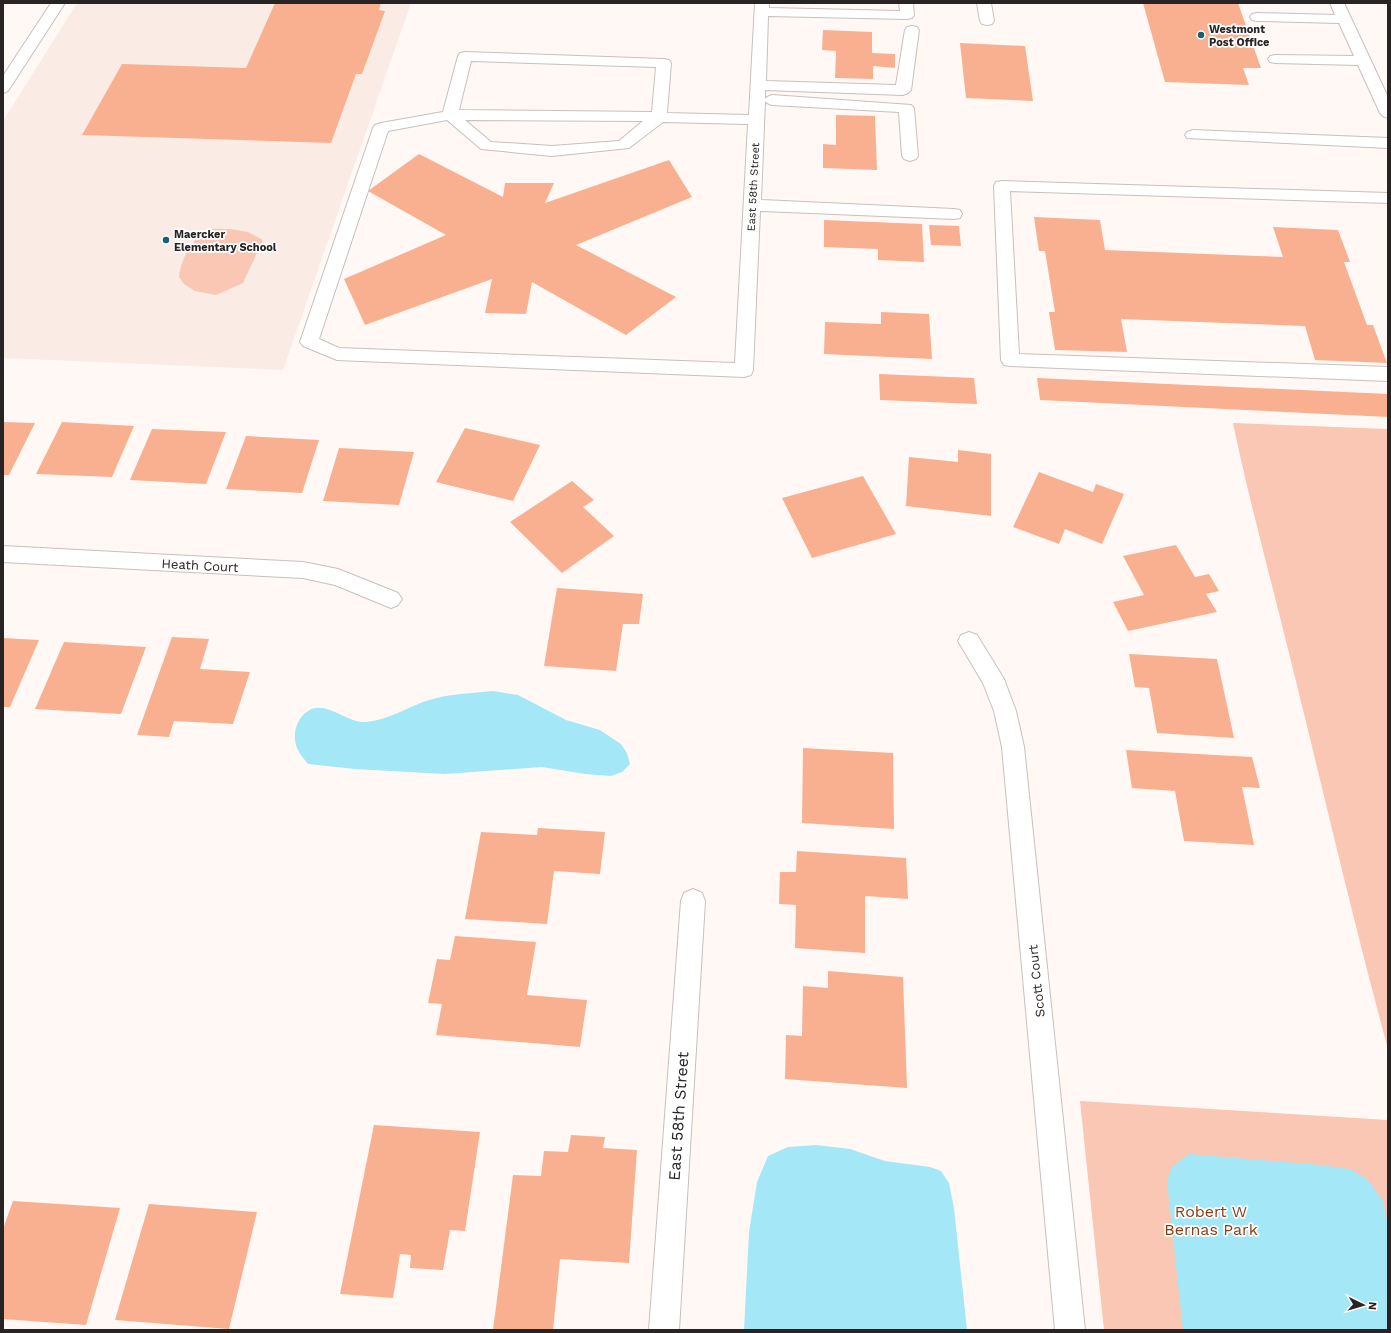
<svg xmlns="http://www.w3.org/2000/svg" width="1391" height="1333" viewBox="0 0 1391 1333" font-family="'Work Sans',sans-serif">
<rect width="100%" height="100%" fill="#fff8f5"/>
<!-- built -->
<path fill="#faebe5" d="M77,3H411L283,370L3,358V121Z"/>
<!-- green -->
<path fill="#f9c7b3" d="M230,229L248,232L263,240L243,283L216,295L195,291L184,284L179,277C180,261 192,238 208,230C213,228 224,229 230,229Z
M1233,423L1388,429V1049C1352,917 1322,785 1289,653C1270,576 1249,500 1233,423Z
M1080,1101L1388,1120V1330H1104Z"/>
<!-- water -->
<path fill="#a4e8f7" d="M493,691L518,695L566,720L600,730L621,744L627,753L630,764L622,772L611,776L585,774L542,767L445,774L355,769L308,764C305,760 301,756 299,752C291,739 295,719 308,711C325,699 348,724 366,722C388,720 408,707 429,700C449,694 472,693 493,691Z
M816,1145L850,1149L885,1161L930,1167L941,1171L949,1183L954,1208L967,1330H744L749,1232L757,1182L768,1156L788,1147Z
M1189,1154L1320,1165L1350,1169L1367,1179L1383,1201L1388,1225V1330H1183L1167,1181L1172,1167Z"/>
<!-- building -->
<path fill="#f8b091" d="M275,3H381L379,10L385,11L362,74H356L331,143L82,135L122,64L246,68Z
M1143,3H1238L1261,68H1243L1249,85L1165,82Z
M823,30L872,32V53L895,54V68L873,66V79L835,78L836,51L822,50Z
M960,43L1025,46L1033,101L966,98Z
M836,115L875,116L877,170L823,168V144L836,145Z
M419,154L503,197L505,183H554L545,203L669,160L692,197L576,245L676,297L626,335L532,282L526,314L485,313L492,279L365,325L344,279L446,235L368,191Z
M1034,217L1100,220L1105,250L1283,257L1273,227L1338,230L1350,262H1344L1367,325H1373L1387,363L1315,360L1305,326L1121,319L1127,352L1055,350L1049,312H1055L1045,251H1039Z
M824,220L922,224L924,262L878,260V249L824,247Z
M929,225L959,226L961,246L931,245Z
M881,312L929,314L932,359L824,354L825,322L881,324Z
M879,374L974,378L977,404L880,400Z
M1037,378L1388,394V417L1040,400Z
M3,422L35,423L9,475H3Z
M62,422L134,426L112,477L36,474Z
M465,428L540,445L513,501L436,482Z
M152,429L226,432L206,484L130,480Z
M246,436L319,440L302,493L226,489Z
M339,448L414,452L399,505L323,501Z
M958,450L991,454V516L906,506L909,457L958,462Z
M1039,472L1093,492L1096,484L1124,494L1102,544L1065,529L1059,544L1013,527Z
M863,476L896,534L812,558L782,498Z
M572,481L594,500L583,507L614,536L562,573L510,522Z
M1176,545L1195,577L1209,574L1219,591L1206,594L1217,612L1128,631L1113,602L1144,595L1123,556Z
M557,588L643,594L639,624H623L616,671L544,666Z
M172,637L209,639L200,669L250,672L233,724L174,721L169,737L137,735Z
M3,638L39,640L10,707H3Z
M64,642L146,647L121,714L35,709Z
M1129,654L1217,659L1234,738L1157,733L1149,688L1135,687Z
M803,748L893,753L894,829L802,823Z
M1126,750L1252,757L1260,788L1242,787L1254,845L1184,841L1175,791L1132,788Z
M538,828L605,832L600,874L554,871L547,924L465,919L481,832L537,835Z
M797,851L906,858L908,899L865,896V953L795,948L796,905L779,904L780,872H796Z
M455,936L536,942L527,995L587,1000L580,1047L436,1035L442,1004L428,1003L437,959L450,960Z
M828,971L903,977L907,1088L785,1079L786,1035L802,1036L803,986L828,988Z
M374,1125L480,1132L465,1231L450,1230L443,1270L410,1268L411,1255L400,1254L393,1298L340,1294Z
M571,1135L605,1137L603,1148L637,1150L629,1263L560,1259L553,1330H493L513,1175L541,1176L544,1151L568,1152Z
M13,1201L120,1208L86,1325L3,1319V1229Z
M149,1204L257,1212L229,1329L115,1320Z"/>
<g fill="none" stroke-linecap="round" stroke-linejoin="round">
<!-- minor casing -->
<g stroke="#c7c0be" stroke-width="2">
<path id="minor" d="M51,3H65L8,91L3,93V76Z
M755,3H769V8L900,11L899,3H913L914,15L912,18L907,19L768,16L766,81L896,85L905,30L907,27L912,26L917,27L919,30L911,90L908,93L903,95L765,90V99L767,97L772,95L911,105L914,108L918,156L916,159L910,161L904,159L902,156L899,112L772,105L767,103L765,101L761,200L954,209L960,210L962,214L960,218L954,219L760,211L753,370L751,375L744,377L337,360L303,346L300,342L373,128L375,125L381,123L443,112L458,56L460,53L465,52L664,59L669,60L671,63L667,113L749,115ZM471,61L656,67L652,112L459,110ZM447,120L481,149L552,156L629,148L663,122L748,124L735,363L339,348L319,339L388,131ZM465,120L643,121L619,141L552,146L491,142Z
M977,3H991L994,21L992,24L987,25L982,24L980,21Z
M1330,3H1344L1388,97V118L1383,116L1380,113L1358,65L1275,63L1270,62L1268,59L1270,56L1275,55L1354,56L1339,23L1257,21L1252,20L1250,17L1252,14L1257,13L1335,15Z
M1193,130L1388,138V148L1187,138L1185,135L1187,132Z
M1002,181L1388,193V203L1010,191L1019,354L1388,367V381L1010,366L1004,365L1001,360L994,186L996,182Z
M3,546L303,562L338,569L398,593L402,599L398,605L391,608L335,585L303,578L3,562Z
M969,632L977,635L1004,679L1016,711L1024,747L1085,1330H1055L1002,747L994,711L983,683L958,641L961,635Z
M693,889L702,893L705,901L679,1330H649L681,901L684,893Z"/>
</g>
<!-- minor -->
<use href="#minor" fill="#fff" fill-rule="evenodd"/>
</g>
<!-- markers -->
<g fill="#17626f" stroke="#fff" stroke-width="1.5">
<circle cx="1201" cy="35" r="4"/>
<circle cx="166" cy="240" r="4"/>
</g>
<g text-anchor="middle" stroke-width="3.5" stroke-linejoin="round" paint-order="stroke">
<!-- far-poi labels -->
<g font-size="11" font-weight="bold" fill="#272423" stroke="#fff" text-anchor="start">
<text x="1209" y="33">Westmont<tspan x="1209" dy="13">Post Office</tspan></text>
<text x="174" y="238">Maercker<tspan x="174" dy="13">Elementary School</tspan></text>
</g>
<!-- far-street labels -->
<g font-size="11" fill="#272423" stroke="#fff">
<text transform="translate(753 187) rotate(-87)" y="4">East 58th Street</text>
</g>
<!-- street labels -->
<g font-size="13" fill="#272423" stroke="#fff">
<text transform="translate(200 565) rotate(3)" y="5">Heath Court</text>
<text transform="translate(1036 981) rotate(-96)" y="5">Scott Court</text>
</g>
<!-- near-street labels -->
<g font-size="16" fill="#272423" stroke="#fff">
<text transform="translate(678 1116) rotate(-86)" y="6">East 58th Street</text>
</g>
<!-- near-park labels -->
<g font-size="16" fill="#8b3c15" stroke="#fff">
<text x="1211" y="1217">Robert W<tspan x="1211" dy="18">Bernas Park</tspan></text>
</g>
</g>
<!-- border -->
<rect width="1391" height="1333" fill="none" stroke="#272423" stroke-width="8"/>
<!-- north arrow -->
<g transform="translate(1363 1305) rotate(95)" stroke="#ffffff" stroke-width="3" paint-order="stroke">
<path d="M0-3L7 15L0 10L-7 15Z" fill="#272423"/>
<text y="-6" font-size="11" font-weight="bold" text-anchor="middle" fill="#272423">N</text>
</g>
</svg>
